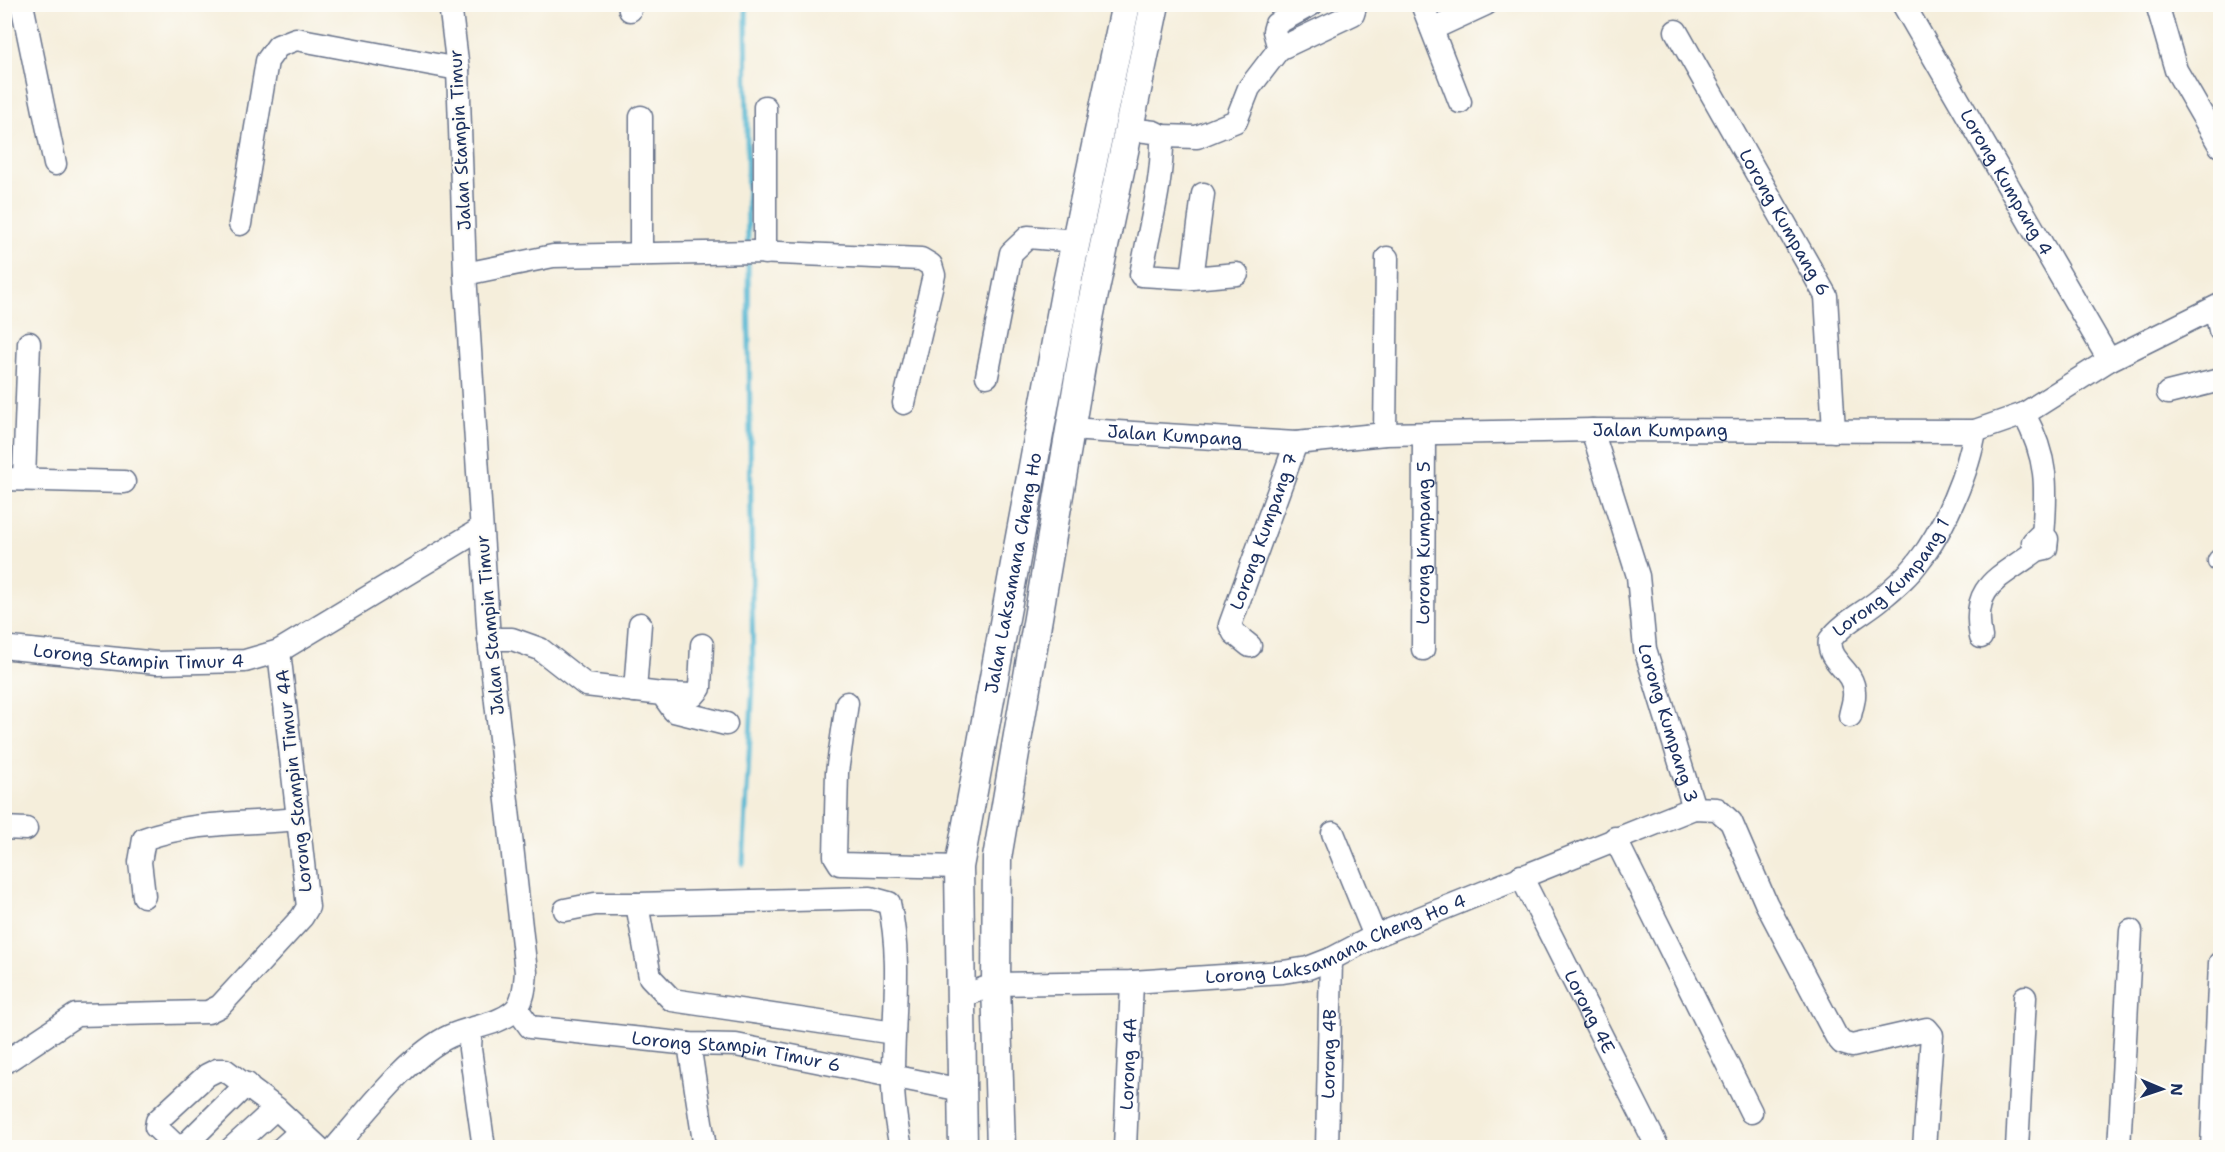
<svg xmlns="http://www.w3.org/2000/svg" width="2225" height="1152" viewBox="0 0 2225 1152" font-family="'Shantell Sans',sans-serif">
<rect width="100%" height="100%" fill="#fdfcf7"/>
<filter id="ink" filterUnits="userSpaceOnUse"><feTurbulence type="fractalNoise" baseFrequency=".0167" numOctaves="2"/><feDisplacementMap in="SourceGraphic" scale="12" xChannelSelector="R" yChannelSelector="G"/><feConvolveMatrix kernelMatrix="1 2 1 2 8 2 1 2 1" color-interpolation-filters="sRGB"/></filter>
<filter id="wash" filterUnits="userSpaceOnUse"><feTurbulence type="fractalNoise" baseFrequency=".008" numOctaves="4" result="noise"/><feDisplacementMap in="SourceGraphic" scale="24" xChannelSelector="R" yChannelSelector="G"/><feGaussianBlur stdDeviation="1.35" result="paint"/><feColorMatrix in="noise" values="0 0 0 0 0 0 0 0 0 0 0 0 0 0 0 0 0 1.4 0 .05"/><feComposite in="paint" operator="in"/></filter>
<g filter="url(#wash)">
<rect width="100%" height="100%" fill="#f5eedb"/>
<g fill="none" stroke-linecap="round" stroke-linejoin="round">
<!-- stream -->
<path stroke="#53b6d1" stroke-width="5" d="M746,4L748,246
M743,864L753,682L748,258"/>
</g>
</g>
<g filter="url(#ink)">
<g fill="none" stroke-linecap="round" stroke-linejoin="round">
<!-- minor casing -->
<g stroke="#67728a" stroke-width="25">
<g id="minor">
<path d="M22,4L55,164"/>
<path d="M629,4L630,10"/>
<path d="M1422,4L1460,102"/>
<path id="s1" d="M1903,4L2109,360"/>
<path d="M2157,4L2176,70L2220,146"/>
<path d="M1432,29L1486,4"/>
<path id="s2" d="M1676,31L1826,296L1834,431"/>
<path d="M1279,49L1274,31L1276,24L1312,4"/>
<path d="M1129,129L1154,132L1162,136C1163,183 1149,228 1141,275L1192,278L1237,274"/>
<path d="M1162,136L1197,137L1236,121L1249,88L1279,49L1353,14L1356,4"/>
<path d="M240,224L267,61L278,46L296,39L458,69"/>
<path d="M765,253V107"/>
<path d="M641,254V117"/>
<path d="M465,274L553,256L755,252L921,259L931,265L934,275L904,403"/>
<path d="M1192,278L1203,194"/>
<path d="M2215,308L2220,330"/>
<path d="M987,376L1011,253L1028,237L1076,241"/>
<path d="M2168,393L2220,380"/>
<path d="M2024,414C2048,459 2047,486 2043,536"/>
<path id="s3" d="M1069,429L1296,443L1385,434L1592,430L1975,431L2024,414L2109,360L2220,305"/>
<path id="s4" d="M1592,430L1638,576L1645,649L1694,808"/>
<path d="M1385,434L1387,258"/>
<path d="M4,479L124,482"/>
<path d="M24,479L29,343"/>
<path d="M2219,561H2220"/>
<path d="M1981,637C1970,584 2001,578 2037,550L2046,548L2047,539L2039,536L2033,542L2037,550"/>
<path d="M489,639H512L540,649L586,685L662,694L674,711L726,724"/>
<path id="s5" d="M1250,646L1234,633L1230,625L1296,443"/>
<path id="s6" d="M11,648L157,663L245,661L279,651L481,529"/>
<path id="s7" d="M1423,649L1424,434"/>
<path d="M635,691L640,624"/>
<path d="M662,694L694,695L700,688L702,645"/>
<path d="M847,703L837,772L835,856L840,864L959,867"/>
<path id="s8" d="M1850,716C1851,709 1855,700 1854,692C1854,669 1826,662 1830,640C1843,622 1866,612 1883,597C1896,586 1909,575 1919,561C1944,530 1969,470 1975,431"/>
<path d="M4,828L26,829"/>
<path d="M1333,833L1375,936"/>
<path d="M1615,838L1751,1112"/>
<path id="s9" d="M1521,876L1658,1148"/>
<path d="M144,896L140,862L144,839C192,821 247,824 298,819"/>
<path d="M637,904L871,898L889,903C902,958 893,1018 893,1074C892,1099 896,1123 901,1148"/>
<path d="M565,910L595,904H637L650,977L672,1000L894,1033"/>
<path id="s10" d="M963,996L996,984L1132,982L1283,972L1308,968L1331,959L1375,936L1694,808L1717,809L1731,822L1766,903L1836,1036L1842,1043L1852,1046L1927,1029L1932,1035L1924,1148"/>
<path id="s11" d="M517,1009L530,1027L689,1044L736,1045L962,1090"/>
<path d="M471,1029L470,1049L484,1148"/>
<path d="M689,1044L705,1148"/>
<path d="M4,1063L76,1015L208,1012L220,1006L302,917L308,907L279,651"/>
<path d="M178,1148L156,1127L157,1121L207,1075L217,1070H225L276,1108L319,1148"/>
<path d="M182,1148L247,1084"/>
<path d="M232,1148L276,1108"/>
<path d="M282,1148L301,1131"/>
<path d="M335,1148C365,1114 410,1054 450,1036C471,1026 496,1026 514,1011C524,1003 525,984 526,972L489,639L465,274L458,69L450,4"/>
<path id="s12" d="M1125,1148L1132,982"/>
<path id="s13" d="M1327,1148L1331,959"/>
<path d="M2017,1148L2025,997"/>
<path d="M2119,1148L2131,931"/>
<path d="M2212,1148L2220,963"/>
</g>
</g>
<!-- major casing -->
<g stroke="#67728a" stroke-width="31">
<g id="major">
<path id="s14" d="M963,1148L959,867L1066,288L1126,4"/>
<path d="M1001,1148L996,984L997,858L1090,313L1155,4"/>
</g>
</g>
<!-- minor -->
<use href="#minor" stroke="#fff" stroke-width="22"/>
<!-- major -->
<use href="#major" stroke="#fff" stroke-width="28"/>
</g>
</g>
<g text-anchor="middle" stroke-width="4.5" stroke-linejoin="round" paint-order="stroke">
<!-- street labels -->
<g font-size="18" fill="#1b2f5e" stroke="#fdfcf7">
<text transform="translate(460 140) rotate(-93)" y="6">Jalan Stampin Timur</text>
<text dy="6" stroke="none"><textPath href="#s1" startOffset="206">Lorong Kumpang 4</textPath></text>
<text dy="6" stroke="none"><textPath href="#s2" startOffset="220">Lorong Kumpang 6</textPath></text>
<text dy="6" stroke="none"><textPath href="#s3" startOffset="592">Jalan Kumpang</textPath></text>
<text dy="6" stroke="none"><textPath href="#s3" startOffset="106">Jalan Kumpang</textPath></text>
<text dy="6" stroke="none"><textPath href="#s5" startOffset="129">Lorong Kumpang 7</textPath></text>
<text dy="6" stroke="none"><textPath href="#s7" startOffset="106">Lorong Kumpang 5</textPath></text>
<text dy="6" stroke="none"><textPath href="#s14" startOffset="580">Jalan Laksamana Cheng Ho</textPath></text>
<text dy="6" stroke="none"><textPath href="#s8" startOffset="172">Lorong Kumpang 1</textPath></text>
<text transform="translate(490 625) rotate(-95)" y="6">Jalan Stampin Timur</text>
<text dy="6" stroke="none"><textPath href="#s6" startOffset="128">Lorong Stampin Timur 4</textPath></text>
<text dy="6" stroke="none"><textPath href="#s4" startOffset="304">Lorong Kumpang 3</textPath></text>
<text transform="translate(294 781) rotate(-96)" y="6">Lorong Stampin Timur 4A</text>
<text dy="6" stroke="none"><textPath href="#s10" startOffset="382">Lorong Laksamana Cheng Ho 4</textPath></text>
<text dy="6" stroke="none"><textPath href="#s9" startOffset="152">Lorong 4E</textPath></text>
<text dy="6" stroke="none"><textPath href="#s11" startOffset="230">Lorong Stampin Timur 6</textPath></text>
<text dy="6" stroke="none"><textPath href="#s13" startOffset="94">Lorong 4B</textPath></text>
<text dy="6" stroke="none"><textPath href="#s12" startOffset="84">Lorong 4A</textPath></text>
</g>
</g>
<!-- margin -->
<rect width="2225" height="1152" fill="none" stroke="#fdfcf7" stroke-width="24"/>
<!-- north arrow -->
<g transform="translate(2162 1089) rotate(92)" stroke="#fdfcf7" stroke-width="4.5" paint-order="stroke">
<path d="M0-4.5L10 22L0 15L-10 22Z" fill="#1b2f5e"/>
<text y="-9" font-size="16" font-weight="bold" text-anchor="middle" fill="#1b2f5e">N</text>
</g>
</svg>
